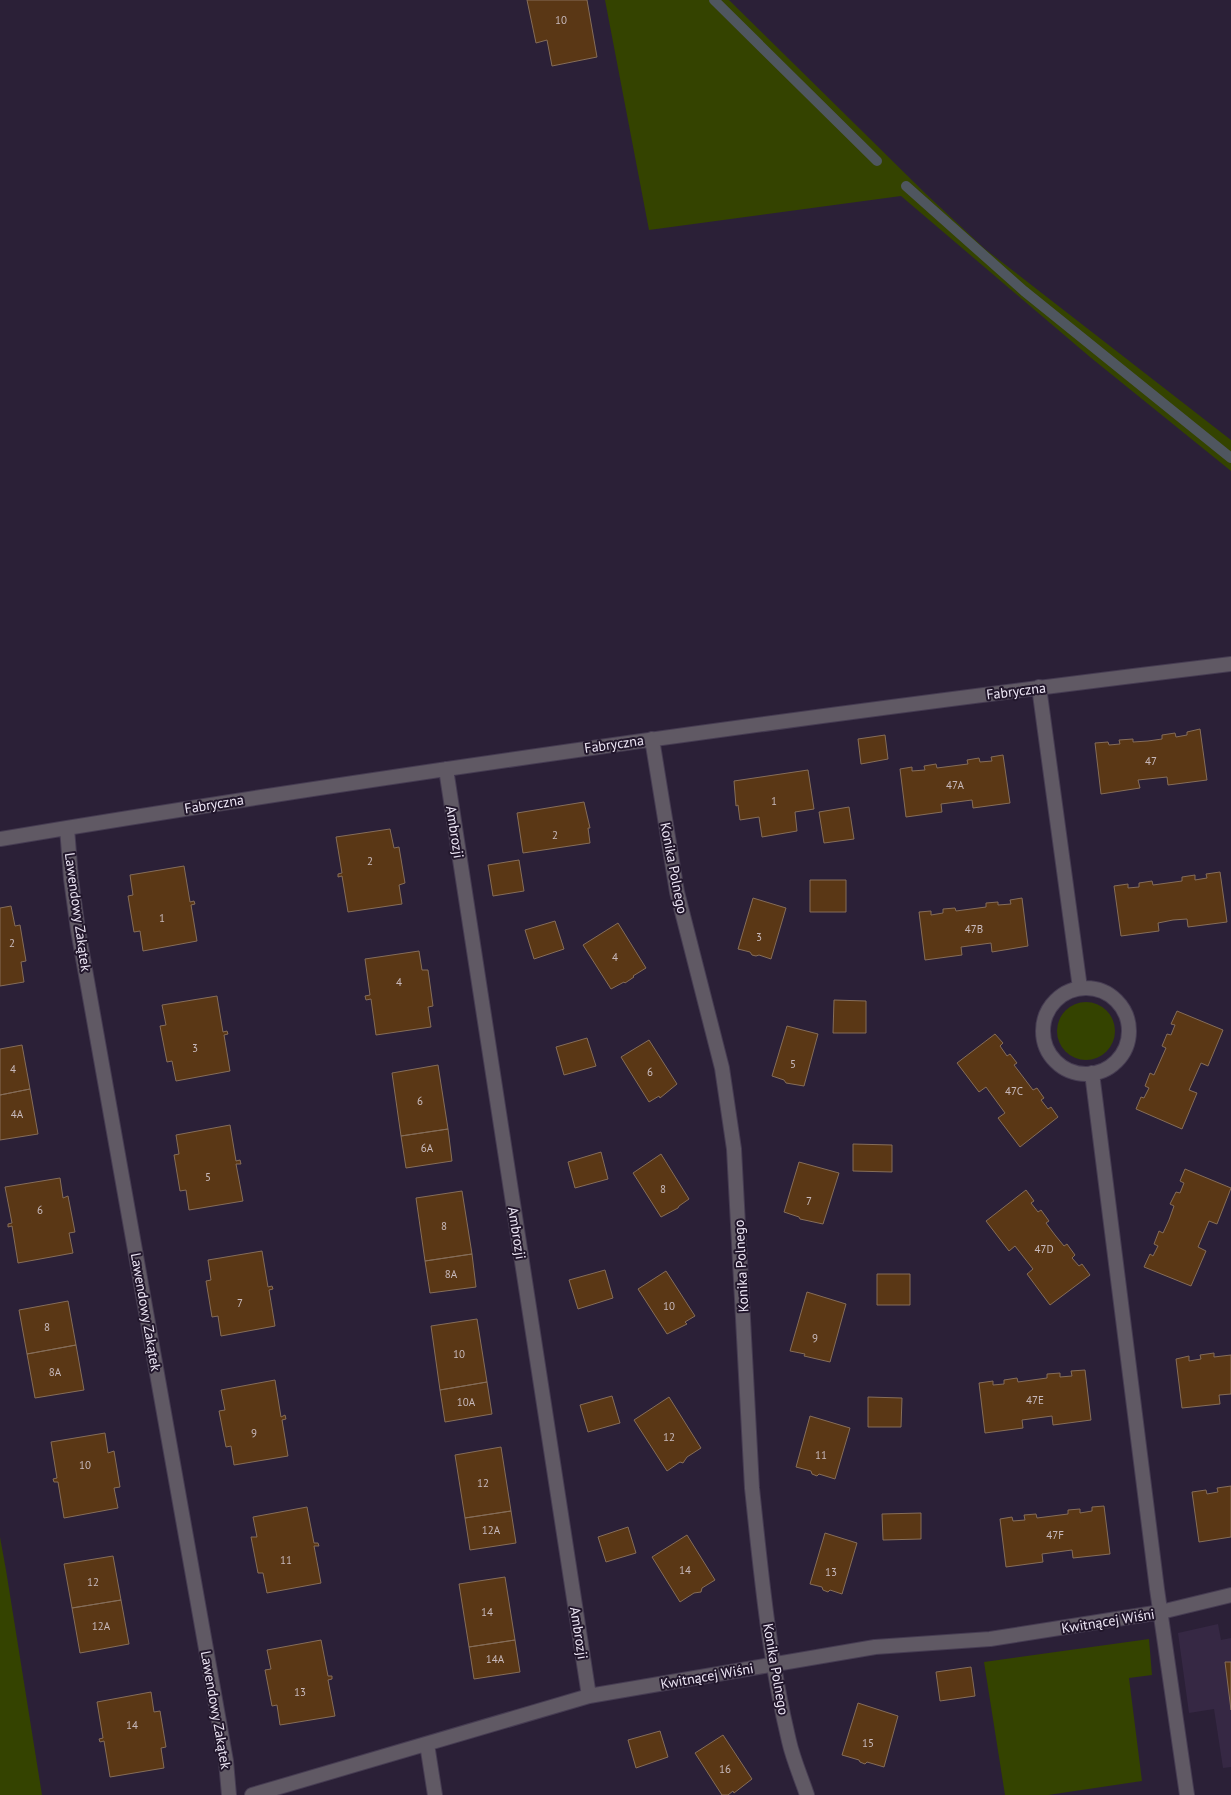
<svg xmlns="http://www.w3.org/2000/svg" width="1231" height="1795" viewBox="0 0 1231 1795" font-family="'PT Sans',sans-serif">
<rect width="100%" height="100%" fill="#2b2037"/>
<!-- built -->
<path fill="#362844" d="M1218,1624L1221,1640L1231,1638V1767L1223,1768L1214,1709L1189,1713L1178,1633Z"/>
<!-- green -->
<path fill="#344300" d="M605,0H729L926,194L985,249L1231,440V471L1090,357L901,196L649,230Z
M1057 1031a29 29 0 1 1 58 0a29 29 0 1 1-58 0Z
M0,1537L6,1570L42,1795H0Z
M1149,1639L1152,1675L1129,1678L1142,1781L1048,1795H1005L984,1662Z"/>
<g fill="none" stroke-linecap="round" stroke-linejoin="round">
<!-- stream -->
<path stroke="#4f565f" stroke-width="10" d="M714,0L877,161
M906,186L1024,291L1231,458"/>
</g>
<!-- building -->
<path fill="#5a3715" stroke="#856d59" d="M527,0H587L597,57L552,66L547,40L536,43Z
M1200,729L1207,780L1168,785L1167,777L1138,780L1140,788L1101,794L1095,743L1108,742L1109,745L1120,744L1119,740L1133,739V742L1148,741L1162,739V735L1175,733L1176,737L1187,735V732Z
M885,735L888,759L861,764L858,739Z
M1003,755L1010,803L973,808L972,800L941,804L942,812L906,817L900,769L912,767V771L925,770L924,766L936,764L937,768L968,764L967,760L979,758L980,762L992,761L991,757Z
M808,770L814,809L795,812L797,831L762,837L759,817L740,820L738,805L736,806L734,781Z
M584,802L590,828H588L590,843L523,853L517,813Z
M849,807L854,839L824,843L819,812Z
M390,829L394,848L399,847L405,883L399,885L402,904L348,912L342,876L338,877V874L342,873L336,837Z
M519,860L524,891L493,896L488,865Z
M184,866L190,902L194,901L195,904L191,905L197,941L143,951L140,931L134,932L128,896L133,895L130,875Z
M1220,872L1227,922L1188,927L1187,919L1173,920L1158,923L1159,931L1121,936L1114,886L1128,884V888L1139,887V883L1152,881L1153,885L1182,881V877L1195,875V880L1207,878L1206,874Z
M810,880H846V912H810Z
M753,898L786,908L771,959L759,955L756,956L752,955L750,952L738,949Z
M1022,898L1028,946L992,952L991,943L961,947L962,955L925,960L919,912L931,911V915L943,913V909L955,908L956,911L986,907V903L998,902V905L1011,904L1010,900Z
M11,906L15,926L20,925L26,961L21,962L24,982L0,986V908Z
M555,921L564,949L534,959L525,930Z
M618,923L646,968L633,976L634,977L625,983L624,982L611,989L583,945Z
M419,951L422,970H428L433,1006L428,1007L431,1027L376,1035L371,999L366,1000L365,996L370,995L365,959Z
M217,996L223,1032L227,1031L228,1034L224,1035L230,1071L176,1081L172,1061L167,1062L160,1026L166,1025L162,1005Z
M834,1000L866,1001V1033H833Z
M1177,1011L1223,1030L1208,1066L1201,1063L1189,1090L1197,1093L1182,1129L1136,1109L1141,1097L1144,1098L1149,1088L1145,1086L1150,1073L1154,1075L1166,1048L1162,1046L1167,1034L1171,1035L1175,1025L1171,1024Z
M787,1026L818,1034L804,1086L786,1083L784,1080L772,1076Z
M995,1034L1003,1043L1000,1046L1007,1056L1010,1054L1017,1063L1014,1065L1033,1090L1037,1088L1044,1098L1041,1100L1048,1109L1051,1107L1058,1117L1020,1147L998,1118L1005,1113L986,1087L979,1092L957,1063Z
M587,1038L596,1066L564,1075L556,1047Z
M649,1040L677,1084L660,1098L659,1096L649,1102L621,1057Z
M22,1045L30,1089L0,1095V1049Z
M438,1065L448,1129L401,1136L392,1073Z
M30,1089L38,1134L0,1140V1095Z
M230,1125L236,1161L240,1160L241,1164H236L243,1201L189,1210L186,1190L180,1191L174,1155L179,1154L176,1135Z
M448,1129L452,1161L406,1168L401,1136Z
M853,1144L892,1145V1172L853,1171Z
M601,1152L608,1179L575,1188L568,1162Z
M661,1154L689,1199L679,1206L678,1208L661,1217L633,1173Z
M799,1162L839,1173L823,1224L800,1219L799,1217L784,1212Z
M1185,1169L1231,1188L1217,1224L1209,1221L1198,1247L1206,1251L1191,1286L1144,1267L1150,1254L1153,1256L1158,1246L1154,1244L1159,1231L1163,1233L1169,1220L1174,1206L1170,1204L1176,1192L1180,1193L1184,1183L1180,1181Z
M60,1178L63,1198L68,1196L75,1232L69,1233L73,1253L18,1263L12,1226L8,1227V1224L12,1223L5,1187Z
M1026,1190L1034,1201L1031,1203L1038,1212L1041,1210L1049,1221L1046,1223L1055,1235L1064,1246L1067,1244L1075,1255L1072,1258L1079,1266L1082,1264L1090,1275L1050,1305L1027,1274L1033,1269L1015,1246L1009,1251L986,1221Z
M462,1191L472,1254L425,1261L416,1198Z
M262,1251L268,1287L272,1286L273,1289L269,1290L275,1326L221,1336L218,1316L212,1317L206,1281L211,1280L208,1260Z
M472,1254L476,1287L430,1293L425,1261Z
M605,1270L613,1298L578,1309L569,1280Z
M666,1271L695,1316L685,1322L687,1324L667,1334L638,1289Z
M877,1274H910V1305H877Z
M807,1292L846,1304L830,1362L804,1356L805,1354L790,1351Z
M68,1301L76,1345L27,1354L19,1310Z
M477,1319L487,1382L440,1390L431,1326Z
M76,1345L84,1390L35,1398L27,1354Z
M1214,1353V1357L1231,1355V1394L1219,1395L1220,1404L1182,1408L1176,1359L1189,1356V1361L1201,1359L1200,1355Z
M1085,1370L1091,1420L1053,1425L1052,1416L1022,1420L1023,1428L985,1433L979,1383L993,1381V1385L1004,1384V1380L1017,1378L1018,1382L1047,1378V1374L1060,1373V1377L1072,1376L1071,1371Z
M275,1380L281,1417L285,1415L286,1419L282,1420L288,1456L234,1465L231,1446L226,1447L219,1411L225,1410L221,1390Z
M487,1382L492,1414L445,1422L440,1390Z
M612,1396L620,1423L588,1432L580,1405Z
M669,1397L701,1448L687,1457L683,1463L680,1462L667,1471L634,1420Z
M868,1397L902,1398L901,1427H868Z
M810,1416L850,1428L835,1479L819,1474L817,1476L812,1474L811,1471L796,1467Z
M105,1433L108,1453L114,1451L120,1487L114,1488L118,1508L64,1518L58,1482H54L53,1479L57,1478L51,1442Z
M501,1447L511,1511L465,1518L455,1455Z
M1231,1486V1537L1199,1542L1192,1492L1206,1490L1207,1494L1218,1492L1217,1488Z
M1104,1506L1110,1554L1073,1558L1072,1550L1042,1554L1043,1562L1006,1567L1000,1519L1012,1517L1013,1521L1025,1520L1024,1515L1036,1514L1037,1518L1068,1514V1510L1080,1509V1513L1092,1511V1507Z
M307,1507L314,1543H318L319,1546H314L321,1583L267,1593L263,1573H258L251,1537H257L253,1517Z
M511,1511L516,1543L470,1550L465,1518Z
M921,1513V1539L883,1540L882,1514Z
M628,1527L636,1553L606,1562L598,1537Z
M825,1533L857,1543L842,1594L830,1590L828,1592L823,1590L822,1587L810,1584Z
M687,1535L715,1580L702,1588L701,1592L694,1593L680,1602L652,1557Z
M113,1556L121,1600L72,1608L64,1564Z
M505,1577L515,1640L469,1647L459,1584Z
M121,1600L129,1644L80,1653L72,1608Z
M321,1640L328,1676H332V1679L328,1680L335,1716L280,1725L277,1705L272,1706L265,1670L271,1669L267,1650Z
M515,1640L520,1672L474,1679L469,1647Z
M1225,1662H1231V1710Z
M971,1667L975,1696L940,1701L936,1672Z
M151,1692L154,1712L160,1711L166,1747L161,1748L164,1768L110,1777L104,1741L100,1742L99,1739L103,1738L97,1702Z
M858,1703L898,1716L884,1767L867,1762L865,1764L860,1762L859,1760L842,1755Z
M660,1731L668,1757L636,1768L628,1740Z
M723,1735L752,1779L734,1793L733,1791L728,1795H722L695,1753Z"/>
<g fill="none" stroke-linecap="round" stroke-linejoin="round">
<!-- minor casing -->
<g stroke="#463c52" stroke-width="16">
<path id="minor" d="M1039,687L1080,988
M652,739L677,892L722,1068L734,1149L752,1488C761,1573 769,1658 789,1741C793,1759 801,1777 807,1795
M446,769L589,1696
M67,828L71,879L78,930L226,1761L229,1795
M0,839C409,771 819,714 1231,664
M1043 1031a43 43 0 1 1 86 0a43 43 0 1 1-86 0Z
M1092,1073L1157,1589L1187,1795
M427,1744L435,1795
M252,1795L589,1696L875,1647L990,1639L1161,1612L1231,1595"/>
</g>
<!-- minor -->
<use href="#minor" stroke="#605964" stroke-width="14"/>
</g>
<g text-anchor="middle" stroke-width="4" stroke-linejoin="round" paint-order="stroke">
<!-- number labels -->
<g font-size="11" fill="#c8babd">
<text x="561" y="24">10</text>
<text x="1151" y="765">47</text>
<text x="955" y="789">47A</text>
<text x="774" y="805">1</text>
<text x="555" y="839">2</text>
<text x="370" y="865">2</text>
<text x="162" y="922">1</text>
<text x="974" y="933">47B</text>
<text x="759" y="941">3</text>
<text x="12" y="947">2</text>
<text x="615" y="961">4</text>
<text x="399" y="986">4</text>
<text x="195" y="1052">3</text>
<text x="793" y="1068">5</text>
<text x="13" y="1073">4</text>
<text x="650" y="1076">6</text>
<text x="1014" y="1095">47C</text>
<text x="420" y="1105">6</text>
<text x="17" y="1118">4A</text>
<text x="427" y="1152">6A</text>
<text x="208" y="1181">5</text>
<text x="663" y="1193">8</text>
<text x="809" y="1205">7</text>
<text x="40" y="1214">6</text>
<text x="444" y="1230">8</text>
<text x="1044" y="1253">47D</text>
<text x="451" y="1278">8A</text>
<text x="240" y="1307">7</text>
<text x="669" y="1310">10</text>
<text x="47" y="1331">8</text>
<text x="815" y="1342">9</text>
<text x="459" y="1358">10</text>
<text x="55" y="1376">8A</text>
<text x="1035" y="1404">47E</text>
<text x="466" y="1406">10A</text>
<text x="254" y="1437">9</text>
<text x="669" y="1441">12</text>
<text x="821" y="1459">11</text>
<text x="85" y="1469">10</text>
<text x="483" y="1487">12</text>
<text x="491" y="1534">12A</text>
<text x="1055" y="1539">47F</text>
<text x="286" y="1564">11</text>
<text x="685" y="1574">14</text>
<text x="831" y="1576">13</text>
<text x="93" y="1586">12</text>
<text x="487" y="1616">14</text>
<text x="101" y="1630">12A</text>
<text x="495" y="1663">14A</text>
<text x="300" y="1696">13</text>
<text x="132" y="1729">14</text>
<text x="868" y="1747">15</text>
<text x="725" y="1773">16</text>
</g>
<!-- street labels -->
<g font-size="14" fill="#ede6f5" stroke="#22172c">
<text transform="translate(1016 691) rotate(-7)" y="5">Fabryczna</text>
<text transform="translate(614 744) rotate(-8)" y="5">Fabryczna</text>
<text transform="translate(214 804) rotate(-9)" y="5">Fabryczna</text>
<text transform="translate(455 832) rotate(81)" y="5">Ambrozji</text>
<text transform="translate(674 868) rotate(79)" y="5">Konika Polnego</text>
<text transform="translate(78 912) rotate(82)" y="5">Lawendowy Zakątek</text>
<text transform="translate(517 1233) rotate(81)" y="5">Ambrozji</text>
<text transform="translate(741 1266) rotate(-93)" y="5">Konika Polnego</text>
<text transform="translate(146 1312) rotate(80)" y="5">Lawendowy Zakątek</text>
<text transform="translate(1108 1621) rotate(-9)" y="5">Kwitnącej Wiśni</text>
<text transform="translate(579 1633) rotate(81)" y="5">Ambrozji</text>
<text transform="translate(776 1669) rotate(80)" y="5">Konika Polnego</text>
<text transform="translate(707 1676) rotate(-10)" y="5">Kwitnącej Wiśni</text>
<text transform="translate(216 1710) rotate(80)" y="5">Lawendowy Zakątek</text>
</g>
</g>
</svg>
